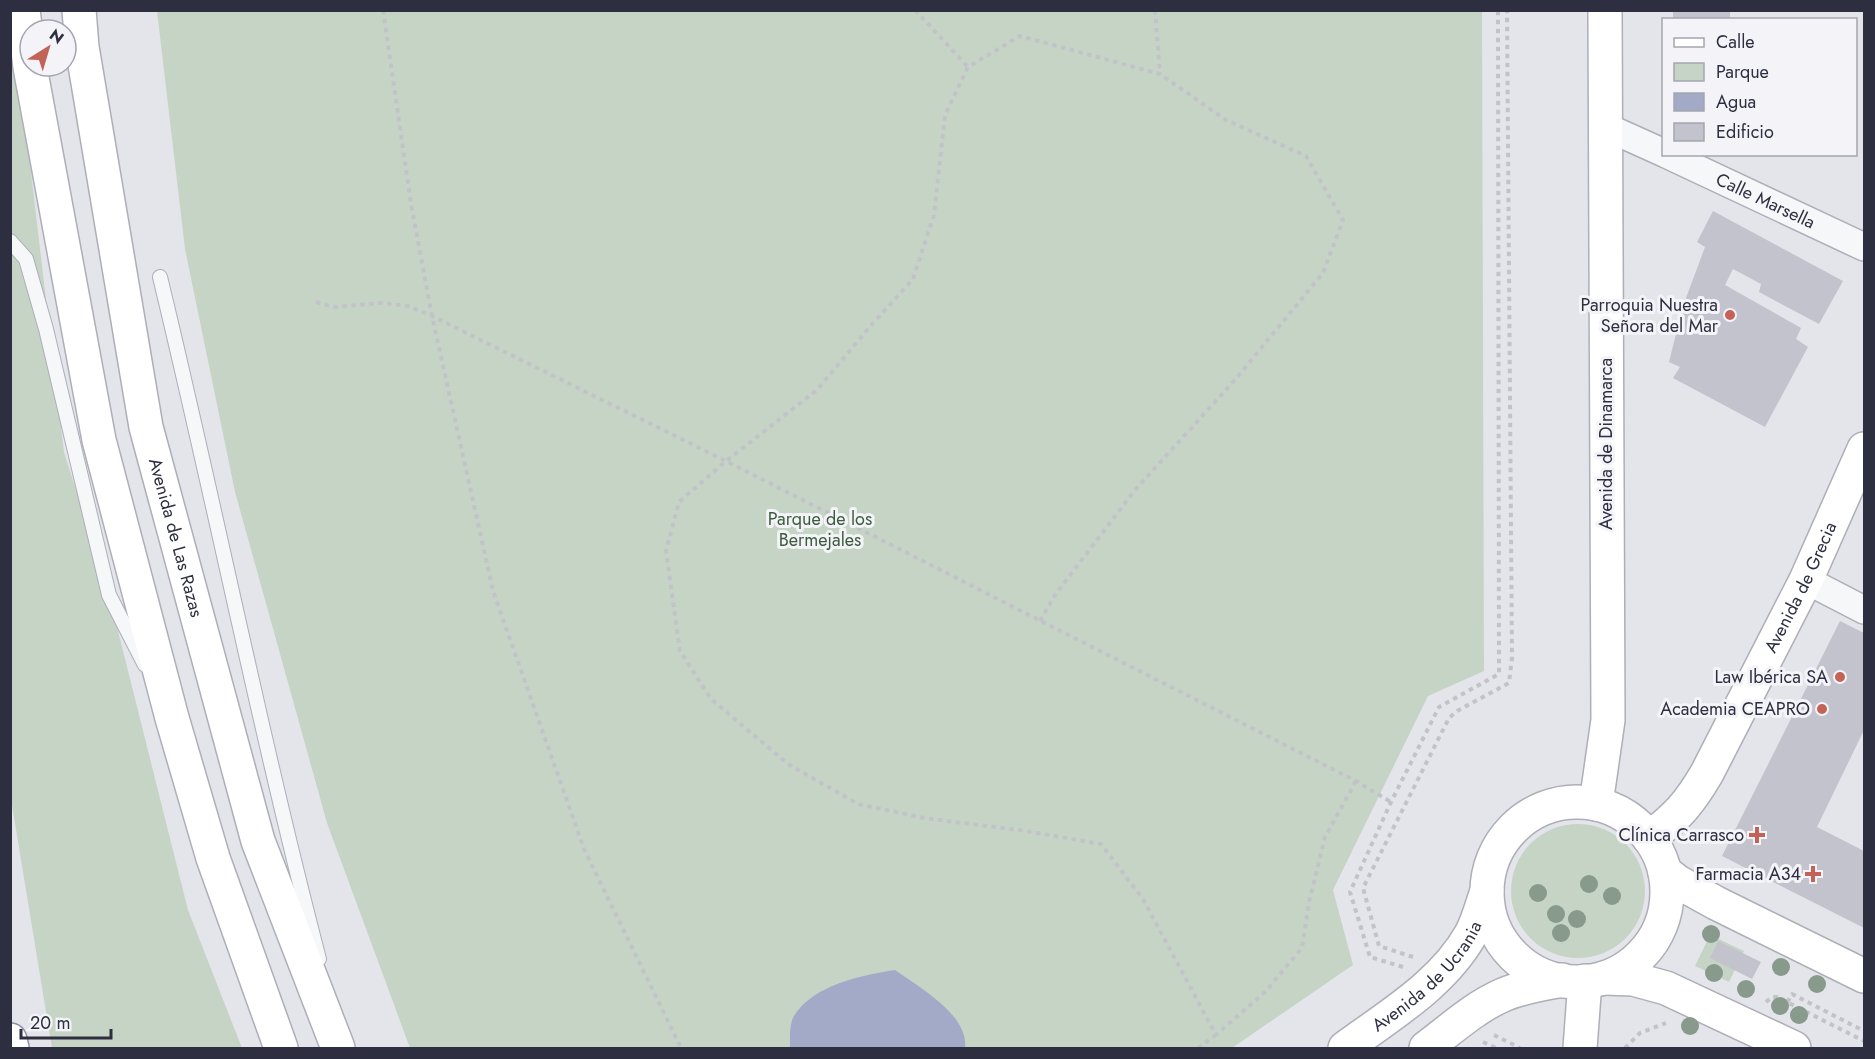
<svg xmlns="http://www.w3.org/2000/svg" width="1875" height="1059" viewBox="0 0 1875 1059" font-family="Jost,sans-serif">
<rect width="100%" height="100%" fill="#e4e5eb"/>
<!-- green -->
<path fill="#c6d4c6" d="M10,11H12L64,452L109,595L188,910L242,1048H52L10,793Z
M157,11H1482L1484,671L1428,696L1333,890L1353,965L1232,1048H410L327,823L235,492L185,249Z
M1511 891a67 67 0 1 1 134 0a67 67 0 1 1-134 0Z
M1710,935L1744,951L1729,982L1695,966Z"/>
<!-- water -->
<path fill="#a3aac7" d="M895,970C919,987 969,1015 965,1048H790C790,1039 789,1024 794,1016C813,985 862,975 895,970Z"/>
<!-- building -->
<path fill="#c2c3cd" d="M1673,10H1730V20H1673Z
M1713,211L1843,281L1819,324L1759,292L1761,284L1733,269L1725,285L1801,328L1796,339L1808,347L1765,427L1673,378L1680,367L1669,362L1683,306L1705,247L1697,242Z
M1840,621L1864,633V730L1817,827L1864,851V928L1722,856Z
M1718,941L1761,962L1752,979L1710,958Z"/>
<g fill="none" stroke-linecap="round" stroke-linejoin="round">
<!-- service casing -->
<g stroke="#adaeb8" stroke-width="16">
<path id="service" d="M10,241L26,259L46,329L109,595L145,665
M160,277C215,504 260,733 319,959"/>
</g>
<!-- minor casing -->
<g stroke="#adaeb8" stroke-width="30">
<g id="minor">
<path d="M1604,126L1664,153"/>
<path id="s1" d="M1666,154L1864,247"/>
<path d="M1806,580L1864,610"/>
</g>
</g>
<!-- secondary casing -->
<g stroke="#adaeb8" stroke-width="36">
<g id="secondary">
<path d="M23,10L30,67L99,440L172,718L213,858L281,1048"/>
<path id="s2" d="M79,10L82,47L146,427L258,841L338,1048"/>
<circle cx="1577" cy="892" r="90"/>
<path d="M1596,804L1608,720L1605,10"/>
<path id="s3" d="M1649,838C1677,817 1689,804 1707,773L1806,580L1864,449"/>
<path d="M1665,872L1678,882L1716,903L1864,976"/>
<path d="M1604,978L1633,979L1666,988L1794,1048"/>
<path id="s4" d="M1345,1048C1390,1015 1443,984 1471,934C1478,921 1482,905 1487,891"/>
<path d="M1426,1048C1450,1030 1475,1007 1503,995C1521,987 1542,984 1562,980"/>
<path d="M1580,1048L1585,981"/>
</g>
</g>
<!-- motorway casing -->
<g stroke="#8d8fa0" stroke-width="36">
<path id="motorway" d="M10,1040L12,1048"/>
</g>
<!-- path -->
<path stroke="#c2c3c9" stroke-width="4" stroke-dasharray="4.5 4.5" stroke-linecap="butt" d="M383,10L411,204L432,316L493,591L584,849L681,1048
M915,10L968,67
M1155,10L1160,74
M316,302L334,307L382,303L408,306L432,316L726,461L1356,781L1391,802
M1040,621L1055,595L1135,490L1234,381L1323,273L1343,220L1306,156L1226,120L1160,74L1020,36L968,67L945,115L934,215L913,279L868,329L817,390L726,461L679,502L666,551L680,651L711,699L788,764L858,804L924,818L1026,831L1101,844L1143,899L1216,1035L1265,992L1302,948L1309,902L1325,837L1356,781
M1413,957L1379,946L1363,888L1449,718L1457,711L1509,683L1512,658L1507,10
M1403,967L1370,957L1350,892L1391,802L1439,707L1499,674L1498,10
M1766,1002L1772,997H1777L1864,1041
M1783,1010L1792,994L1864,1031
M1494,1035L1520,1048
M1483,1042L1496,1048
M1198,1048L1216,1035
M1625,1048L1640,1033L1666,1023"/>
<!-- service -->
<use href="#service" stroke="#f6f7f9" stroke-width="14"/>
<!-- minor -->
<use href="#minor" stroke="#f6f7f9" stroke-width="27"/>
<!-- secondary -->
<use href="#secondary" stroke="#fff" stroke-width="33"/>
<!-- motorway -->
<use href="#motorway" stroke="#fff" stroke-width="33"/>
</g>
<!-- trees -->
<g fill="#889a8c">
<circle cx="1589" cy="884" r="9"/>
<circle cx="1538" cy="893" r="9"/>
<circle cx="1612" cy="896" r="9"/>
<circle cx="1556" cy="914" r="9"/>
<circle cx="1577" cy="919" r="9"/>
<circle cx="1561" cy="933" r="9"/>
<circle cx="1711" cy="934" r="9"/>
<circle cx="1781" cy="967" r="9"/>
<circle cx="1714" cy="973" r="9"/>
<circle cx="1817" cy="984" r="9"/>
<circle cx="1746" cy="989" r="9"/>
<circle cx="1780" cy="1006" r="9"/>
<circle cx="1799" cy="1015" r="9"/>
<circle cx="1690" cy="1026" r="9"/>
</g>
<!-- markers -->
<g fill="#c36256" stroke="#f4f4f8" stroke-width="2">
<circle cx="1730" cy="315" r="6"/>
<circle cx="1840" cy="677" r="6"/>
<circle cx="1822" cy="709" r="6"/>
<path d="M1754 826h6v6h6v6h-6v6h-6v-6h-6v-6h6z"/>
<path d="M1810 865h6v6h6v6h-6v6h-6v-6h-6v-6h6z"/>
</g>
<g text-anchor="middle" stroke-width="6" stroke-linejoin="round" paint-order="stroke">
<!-- street labels -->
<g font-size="18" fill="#2d2f41" stroke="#f4f4f8">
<text dy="6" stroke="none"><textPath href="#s1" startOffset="110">Calle Marsella</textPath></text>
<text transform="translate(1606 444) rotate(-90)" y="6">Avenida de Dinamarca</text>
<text dy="6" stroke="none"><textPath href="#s2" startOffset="537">Avenida de Las Razas</textPath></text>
<text dy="6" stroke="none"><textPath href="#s3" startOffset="296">Avenida de Grecia</textPath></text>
<text dy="6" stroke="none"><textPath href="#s4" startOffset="110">Avenida de Ucrania</textPath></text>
</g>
<!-- poi labels -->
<g font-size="18" fill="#2d2f41" stroke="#f4f4f8" text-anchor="end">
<text x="1718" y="311">Parroquia Nuestra<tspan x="1718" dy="21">Señora del Mar</tspan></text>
<text x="1828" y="683">Law Ibérica SA</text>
<text x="1810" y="715">Academia CEAPRO</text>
<text x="1744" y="841">Clínica Carrasco</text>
<text x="1801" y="880">Farmacia A34</text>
</g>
<!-- park labels -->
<g font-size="18" fill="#3c5c3e" stroke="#f4f4f8">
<text x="820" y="525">Parque de los<tspan x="820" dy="21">Bermejales</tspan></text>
</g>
</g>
<!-- border -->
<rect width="1875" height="1059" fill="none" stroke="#2d2f41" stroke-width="24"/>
<!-- legend -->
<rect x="1662" y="18" width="195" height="138" fill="#f4f4f8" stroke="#a4a5af" stroke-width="1.5"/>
<rect x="1674" y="38" width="30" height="9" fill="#ffffff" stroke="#a4a5af" stroke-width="1.5"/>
<text x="1716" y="48" font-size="18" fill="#2d2f41">Calle</text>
<rect x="1674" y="63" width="30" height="18" fill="#c6d4c6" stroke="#a4a5af" stroke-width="1.5"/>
<text x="1716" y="78" font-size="18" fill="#2d2f41">Parque</text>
<rect x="1674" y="93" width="30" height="18" fill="#a3aac7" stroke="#a4a5af" stroke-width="1.5"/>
<text x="1716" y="108" font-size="18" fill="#2d2f41">Agua</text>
<rect x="1674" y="123" width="30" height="18" fill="#c2c3cd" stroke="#a4a5af" stroke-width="1.5"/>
<text x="1716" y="138" font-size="18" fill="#2d2f41">Edificio</text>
<!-- north arrow -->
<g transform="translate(48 48) rotate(37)"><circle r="28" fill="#f4f4f8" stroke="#a4a5af" stroke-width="1.5"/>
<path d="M0-4.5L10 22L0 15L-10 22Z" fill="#c36256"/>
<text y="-9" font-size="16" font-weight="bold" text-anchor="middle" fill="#2d2f41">N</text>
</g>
<!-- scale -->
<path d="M21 1029v9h90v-9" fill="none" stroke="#2d2f41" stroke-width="3"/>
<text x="30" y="1029" font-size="18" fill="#2d2f41" stroke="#f4f4f8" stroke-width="4.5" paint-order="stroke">20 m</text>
</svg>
